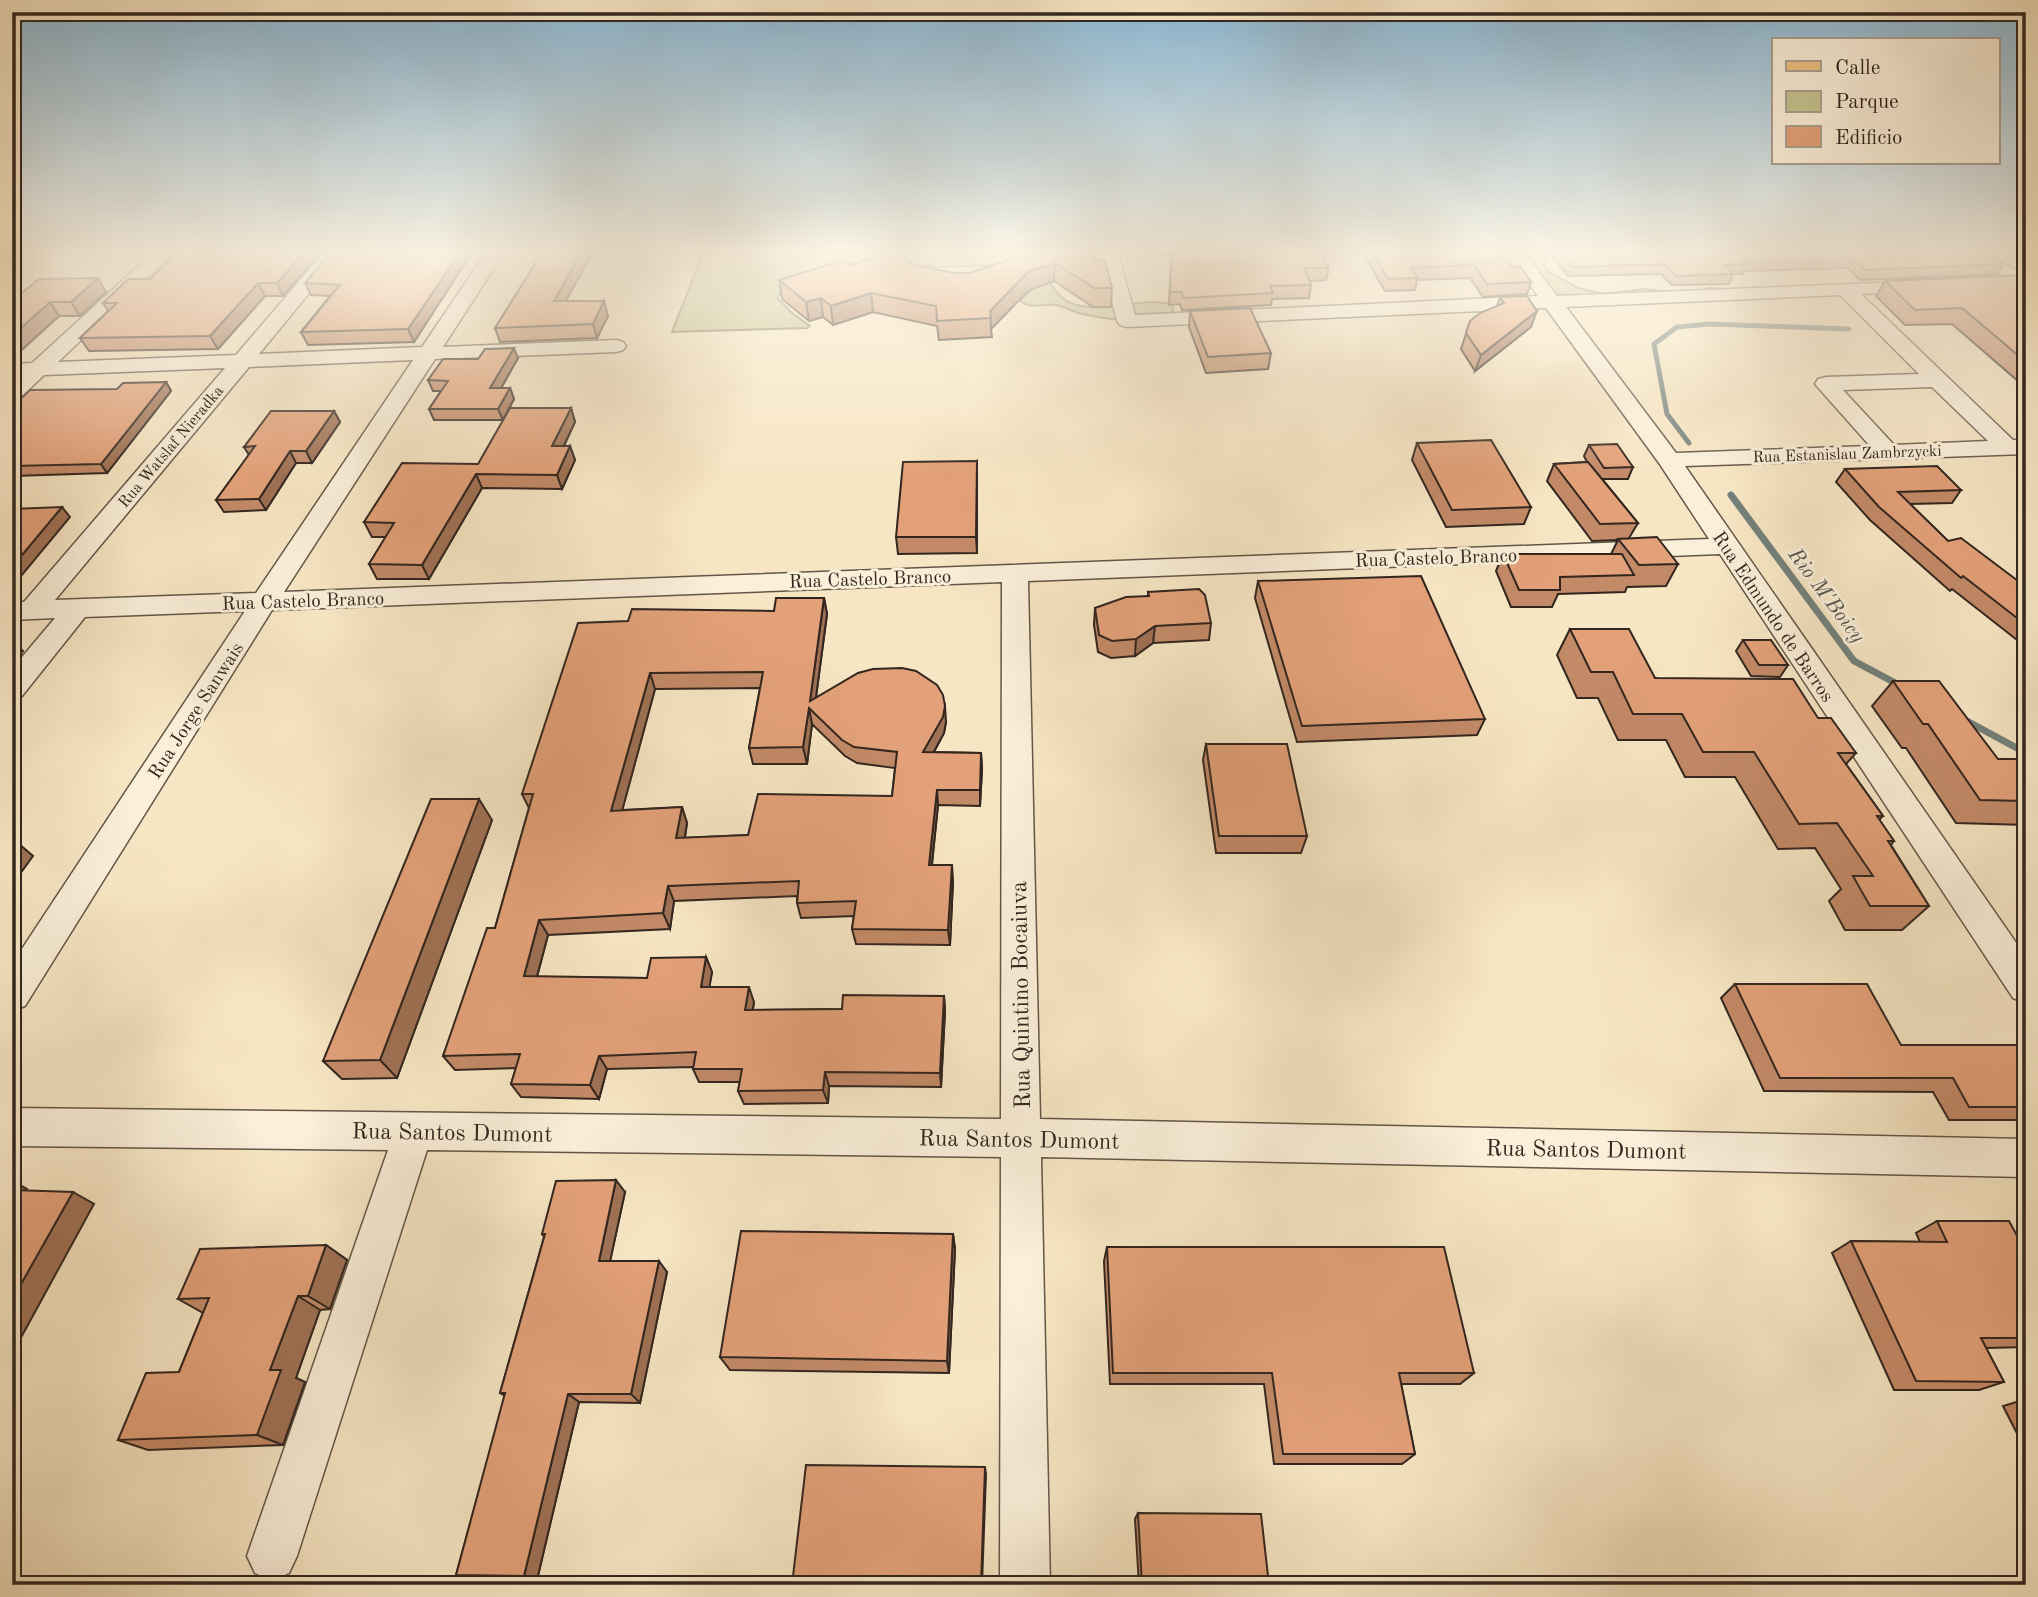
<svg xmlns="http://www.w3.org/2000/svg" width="2038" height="1597" viewBox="0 0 2038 1597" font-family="'Old Standard TT',serif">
<rect width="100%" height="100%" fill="#f7e6c4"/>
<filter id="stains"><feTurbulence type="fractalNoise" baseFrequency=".00286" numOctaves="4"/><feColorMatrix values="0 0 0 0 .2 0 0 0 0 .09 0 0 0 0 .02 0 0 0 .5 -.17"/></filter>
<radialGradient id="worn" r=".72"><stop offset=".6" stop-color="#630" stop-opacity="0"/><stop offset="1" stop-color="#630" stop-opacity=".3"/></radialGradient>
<!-- green -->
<path fill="#c3c390" stroke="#7a7458" stroke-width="2" d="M704,251H740L755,255L783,251H1124L1115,266L1050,282C1072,330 1136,292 1172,305L1173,311C1151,327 1107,319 1082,314C1073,312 1065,307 1056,305C1042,303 1032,310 1020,301L1038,283L999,265L936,267L927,265V267L780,294L777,298L791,312L810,326L807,328L672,332Z
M1496,251H1545L1547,259L1544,265L1548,272L1578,288L1604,294L1644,289L1688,294L1709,288L1736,290L1697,301H1656L1645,304L1560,295L1520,274L1497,256Z"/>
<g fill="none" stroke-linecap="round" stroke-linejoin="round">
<!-- stream-far1 -->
<path stroke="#73817c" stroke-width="5" d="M1689,443L1667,414L1654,344L1677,327L1709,324L1849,329"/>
<!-- stream -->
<path stroke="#73817c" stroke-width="7" d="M1731,495L1854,661L1901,686
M1965,720L2026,753"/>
<!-- minor casing -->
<g stroke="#635648" stroke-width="3">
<path id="minor" d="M155,251H175L58,362L236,355L325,251H344L259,354L422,347L487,251H505L443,347L616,340L623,342L626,346L623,350L616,352L435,359L284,592L1709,539L1659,463L1546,308L1127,327L1120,325L1117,321L1099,251H1117L1135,315L1538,296L1505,251H1523L1557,296L1930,281L1933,285L1923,291L1861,294L2013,440H2026V454L1685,466L2026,957V1003L2013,998L1720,554L1028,581L1040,1119L2026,1139V1177L1041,1157L1050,1585H1000L1001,1157L427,1150L297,1556L289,1573L272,1581L255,1573L247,1556L388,1150L12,1146V1108L1001,1119L1002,582L272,610L25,1006L12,1011V964L245,611L85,617L22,696L12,699V669L55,618L12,620V602H24L225,368L44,375L20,398L12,400V381L18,376H12V364L32,363ZM1840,295L1919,374L1826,377L1818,379L1815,384L1870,446L1676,453L1566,307ZM413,360L256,593L55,600L249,367ZM1932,387L1988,441L1894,445L1843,390Z"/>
</g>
<!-- major casing -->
<g stroke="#32261f" stroke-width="4">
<path id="major" d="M1984,251H2013L2026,256V272L1987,256Z"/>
</g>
<!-- minor -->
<use href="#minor" fill="#faefd9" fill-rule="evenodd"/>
<!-- major -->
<use href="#major" fill="#ecc382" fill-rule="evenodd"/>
</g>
<!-- wall -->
<path fill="#c38a68" stroke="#32261f" stroke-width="2" fill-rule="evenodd" d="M179,251H322L283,296H265L218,349L89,351L80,338L108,311L103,303L150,279Z
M473,251L414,342L308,345L301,332L330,296L311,295L305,283Z
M1019,251H1092L1094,261L1112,288L1111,307H1093L1054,281L1029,290L991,329L992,337L939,340L937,326L873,312L833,325L823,317L809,321L782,299L779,280L851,265H914L954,273H970L1020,256Z
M1154,251H1494L1511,267L1531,282L1527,294L1483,297L1470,278L1417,280L1415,290L1385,291L1364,255L1322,256L1329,268L1326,280L1309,281L1311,285L1309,298L1272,299L1271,305L1182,310L1180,304L1169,305L1171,255H1155Z
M1548,251H1986L2004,264L1998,274L1860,280L1848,268L1744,271L1743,274H1733L1729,284L1672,285L1661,274L1568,276Z
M2026,275V388L1952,324L1905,325L1876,296L1885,281Z
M106,292L80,316H59L15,356H12V301Z
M1500,297L1531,327L1475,371L1461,349L1470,321L1497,306Z
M566,301L608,316L597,338L500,342L495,328Z
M1190,311L1271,353L1268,369L1206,373L1189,327Z
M518,358L501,388H510L514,399L503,420H434L429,409L441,391H433L428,380L478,359Z
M166,382L171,391L107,473L13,476H12V407Z
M571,408L575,422L564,446H570L575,460L562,489L482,488L429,579H377L369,564L386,537H372L364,522L478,464Z
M334,411L340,422L312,463H296L266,510L224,512L216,500L249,455L244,447Z
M1417,443L1531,507L1524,524L1446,527L1412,460Z
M1589,445L1633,467L1628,479H1602L1638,523L1629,538L1678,564L1666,586L1627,587L1625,592L1558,594L1552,607H1511L1496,571L1503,554H1611L1618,540L1592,541L1547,481L1554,464L1587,462L1584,456Z
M977,461V553L898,554L896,537Z
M1845,469L1961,490L1952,503L1910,504L1948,541L2026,587V647L1952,589L1950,591L1870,520L1836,482Z
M1258,581L1485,719L1477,735L1297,742L1255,598Z
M1148,592L1211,623L1209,640L1153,643L1135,656L1111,658L1098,652L1094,625L1095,608L1148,596Z
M824,598L827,614L816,697L946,722L944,733L934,752L981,753L982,769L980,806L938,805L932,865L953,881L950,945L856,944L852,929L854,916L801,918L797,903V896L674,901L670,929L548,935L537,977L647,978L706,957L712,972L709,987L754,1002L753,1010L842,1009L944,996L945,1011L941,1087L829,1086L828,1103L744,1104L738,1091L740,1082H699L693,1069V1067L607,1069L599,1099L521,1097L511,1084L516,1068L455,1070L443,1056L495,928L529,808L522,794L628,621L774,611ZM760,688L749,748L753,764H807L812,724L845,756L857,763L895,768L892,796L748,835L685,838L687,823L682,807L622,810L655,689Z
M1570,629L1655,678L1818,718L1856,753L1846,764L1883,816L1879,820L1894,841L1891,845L1929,906L1902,930H1845L1829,901L1841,889L1815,848L1778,849L1735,777H1685L1666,740H1618L1598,698H1577L1557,655Z
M1743,640L1788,665L1780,677L1751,676L1736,651Z
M1893,681L1998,759H2026V825L1956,823L1906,748H1902L1872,706Z
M1206,744L1307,836L1301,853H1216L1203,760Z
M492,820L397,1078L342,1079L323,1061Z
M1735,984L1901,1045H2026V1120H1949L1933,1092L1764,1091L1721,998Z
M625,1192L610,1261L667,1272L640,1403L579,1402L537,1580L470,1579L456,1575L505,1396L500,1393L544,1237L542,1234Z
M1937,1221L2026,1252V1347L1986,1348L2004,1382L1979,1390H1894L1832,1253L1851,1241L1920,1242L1916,1233Z
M953,1234L955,1249L949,1373L730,1370L720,1357Z
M326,1245L347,1260L330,1309L320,1310L296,1378L305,1382L283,1445L148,1450L118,1440L179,1372L203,1313L178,1299Z
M1107,1247L1474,1373L1460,1384H1401L1415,1454L1402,1464H1274L1264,1384H1110L1104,1261Z
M2026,1399V1451L2003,1406Z
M1138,1513L1269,1585H1139L1135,1519Z"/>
<!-- shaded-wall -->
<path fill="#9f7155" stroke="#32261f" stroke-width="2" d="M305,251H322L283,296L277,283Z
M461,251H473L414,342L408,329Z
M582,251H594L558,315L554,301Z
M1055,263L1054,281L1029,290L991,329L990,311L1029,271Z
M98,278L106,292L80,316L71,302Z
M258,283L265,296L218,349L210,336Z
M871,293L873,312L833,325L831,306Z
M821,298L823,317L809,321L806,302Z
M604,301L608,316L597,338L593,324Z
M50,302L59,316L15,356L12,352V336Z
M1537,311L1531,327L1475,371L1481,355Z
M514,348L518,358L495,399L490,388Z
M166,382L171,391L107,473L101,464Z
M510,388L514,399L503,420L498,409Z
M571,408L575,422L557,460L552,446Z
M334,411L340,422L312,463L306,451Z
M570,446L575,460L562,489L557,475Z
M290,451L296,463L266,510L259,499Z
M977,461V553L976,537Z
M476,474L482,488L429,579L422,565Z
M62,507L70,517L12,587V567Z
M824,598L827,614L814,712L810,701Z
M1155,626L1153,643L1135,656L1136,639Z
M12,639L23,651L12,665Z
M650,673L655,689L618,826L611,811Z
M945,706L946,722L944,733L925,768L923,752Z
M809,708L812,724L807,764L803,747Z
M981,753L982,769L980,806V790Z
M937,790L938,805L930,881L929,865Z
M479,799L492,820L397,1078L380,1060Z
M682,807L687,823L682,854L676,838Z
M12,838L33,856L12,885Z
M952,865L953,881L950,945L948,930Z
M668,886L674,901L670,929L663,913Z
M539,920L548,935L533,991L524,976Z
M706,957L712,972L707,1002L701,987Z
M749,987L754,1002L750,1024L745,1010Z
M944,996L945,1011L941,1087L940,1073Z
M599,1056L607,1069L599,1099L590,1085Z
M825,1072L829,1086L828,1103L823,1090Z
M616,1180L625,1192L608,1271L599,1261Z
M12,1181L27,1189L20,1202L12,1198Z
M73,1192L94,1204L12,1354V1300Z
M953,1234L955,1249L949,1373L947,1361Z
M326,1245L347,1260L330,1309L308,1296Z
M659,1261L667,1272L640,1403L631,1394Z
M298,1296L320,1310L296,1378L305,1382L283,1445L257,1435L270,1370Z
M12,1359L18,1361L12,1371Z
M568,1394L579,1402L537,1580L524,1576Z
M985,1467L986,1474L982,1585H981Z"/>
<!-- building -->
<path fill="#e3a179" stroke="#32261f" stroke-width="2" fill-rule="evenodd" d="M179,251H305L277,283H258L210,336L80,338L117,303H103L128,279H150Z
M332,251H461L408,329L301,332L340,285L305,283Z
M543,251H582L554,301H604L593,324L495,328Z
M895,251L914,265L954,273H970L1021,256L1020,251H1092L1094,261L1105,260L1112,288H1094L1055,263L1029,271L990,311L991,318L937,321L936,306L871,293L831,306L821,298L806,302L779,280L844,260L851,265Z
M1172,251H1320L1329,268H1304L1311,285L1270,286L1273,293L1184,298L1181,292H1170Z
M1371,251H1494L1495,252H1500L1511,267L1520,266L1531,282L1487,284L1474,265L1411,268L1418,278L1388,279Z
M1559,251H1986L2004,264L1865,270L1853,259L1745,262L1748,264L1724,265L1733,274L1676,276L1665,264L1572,267Z
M2026,275V362L1962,308L1915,310L1885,281Z
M98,278L71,302H50L12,336V301L39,279Z
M1527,296L1537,311L1481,355L1466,333L1470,321L1480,313L1504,303L1500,297Z
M1250,308L1271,353L1208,357L1190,311Z
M514,348L490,388H510L498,409H429L448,381L428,380L443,359H478L485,349Z
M166,382L101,464L12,466V407L30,390L117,389L123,383Z
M510,408H571L552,446H570L557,475L476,474L422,565L369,564L394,523L364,522L402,463L478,464Z
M271,411H334L306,451H290L259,499L216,500L255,446L244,447Z
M1491,440L1531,507L1452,510L1417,443Z
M1617,444L1633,467L1604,468L1589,445Z
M977,461L976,537H896L903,462Z
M1588,462L1638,523L1600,524L1554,464Z
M1937,466L1961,490L1898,492L1948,541L1961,538L2026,587V625L1963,576L1961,578L1879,507L1845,469Z
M62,507L12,567V509Z
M1657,537L1678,564L1639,565L1618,539Z
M1503,554H1622L1634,575L1560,577V590H1519Z
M1421,576L1485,719L1302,726L1258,581Z
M1199,589L1205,595L1211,623L1155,626L1136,639L1112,641L1099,635L1095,608L1126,597L1149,596L1148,592Z
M776,598H824L810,701L858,673L873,669L902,668L916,671L937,685L943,695L945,706L943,717L923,752L981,753L980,790H937L929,865H952L948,930L852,929L856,901L797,903L799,881L668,886L663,913L539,920L524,976L647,978L651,958L706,957L701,987H749L745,1010L842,1009L843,995L944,996L940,1073L825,1072L823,1090L738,1091L742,1069H693L696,1052L599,1056L590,1085L511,1084L520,1054L443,1056L487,928H495L533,794H522L578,623L628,621L632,609L774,611ZM763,672L749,748L803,747L809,708L842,740L854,747L897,752L892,796L758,794L748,835L676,838L682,807L611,811L650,673Z
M1570,629H1629L1655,678L1793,679L1818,718H1831L1856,753H1838L1883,816H1877L1894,841H1888L1929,906H1870L1853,876H1873L1837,823L1799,824L1754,752H1703L1682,714H1633L1613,672H1591Z
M1743,640H1771L1788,665H1759Z
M1893,681H1939L1998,759H2026V801L1980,800L1928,724H1923Z
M1206,744H1287L1307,836H1219Z
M431,799H479L380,1060L323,1061Z
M1735,984H1867L1901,1045H2026V1107H1969L1953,1078H1780Z
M616,1180L599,1261H659L631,1394H568L524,1576L456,1575L505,1393H500L545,1234H542L556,1181Z
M12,1190L73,1192L12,1300Z
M1937,1221H2009L2026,1252V1338H1981L2004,1382L1916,1381L1851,1241L1947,1242Z
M741,1231L953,1234L947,1361L720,1357Z
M326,1245L308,1296H298L270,1370H281L257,1435L118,1440L146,1373L179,1372L209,1298L178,1299L200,1249Z
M1107,1247H1444L1474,1373H1399L1415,1454H1283L1272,1373H1113Z
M806,1465L985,1467L981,1585H792Z
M1138,1513L1261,1514L1269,1585H1142Z"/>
<!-- sky -->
<linearGradient id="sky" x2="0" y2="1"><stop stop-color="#8ab8d6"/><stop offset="0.53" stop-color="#fbf4e4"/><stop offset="1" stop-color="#fbf4e4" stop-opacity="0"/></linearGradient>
<rect width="2038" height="474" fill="url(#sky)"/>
<g text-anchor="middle" stroke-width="6" stroke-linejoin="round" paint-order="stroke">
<!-- far-street labels -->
<g font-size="16" fill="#32261f" stroke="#faefd9">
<text transform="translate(170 446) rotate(-50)" y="6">Rua Watslaf Nieradka</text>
<text transform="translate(1847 453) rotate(-2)" y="6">Rua Estanislau Zambrzycki</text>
</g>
<!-- street labels -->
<g font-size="19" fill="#32261f" stroke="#faefd9">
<text transform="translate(1436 557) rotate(-2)" y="7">Rua Castelo Branco</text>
<text transform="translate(870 578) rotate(-2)" y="7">Rua Castelo Branco</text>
<text transform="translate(303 600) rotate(-2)" y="7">Rua Castelo Branco</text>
<text transform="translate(1774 616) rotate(56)" y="7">Rua Edmundo de Barros</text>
<text transform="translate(195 710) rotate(-57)" y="7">Rua Jorge Sanwais</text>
</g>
<!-- water labels -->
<g font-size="21" font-style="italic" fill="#52544e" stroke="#faefd9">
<text transform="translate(1827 595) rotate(53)" y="7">Rio M'Boicy</text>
</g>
<!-- near-street labels -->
<g font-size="23" fill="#32261f" stroke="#faefd9">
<text transform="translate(1020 995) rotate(-91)" y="8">Rua Quintino Bocaiuva</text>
<text transform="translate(452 1132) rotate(1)" y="8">Rua Santos Dumont</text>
<text transform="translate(1019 1139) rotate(1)" y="8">Rua Santos Dumont</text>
<text transform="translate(1586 1149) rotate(1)" y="8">Rua Santos Dumont</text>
</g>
</g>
<!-- margin -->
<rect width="2038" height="1597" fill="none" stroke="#f7e6c4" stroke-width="42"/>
<rect x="14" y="14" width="2010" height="1569" fill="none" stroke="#32261f" stroke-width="3.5"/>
<rect x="21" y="21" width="1996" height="1555" fill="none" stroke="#32261f" stroke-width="2"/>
<!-- legend -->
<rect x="1772" y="38" width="228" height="126" fill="#faefd9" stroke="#aa9f8f" stroke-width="2"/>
<rect x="1786" y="61" width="35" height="10" fill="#ecc382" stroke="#aa9f8f" stroke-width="2"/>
<text x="1835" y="74" font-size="21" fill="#32261f">Calle</text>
<rect x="1786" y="91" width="35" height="21" fill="#c3c390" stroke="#aa9f8f" stroke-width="2"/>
<text x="1835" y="108" font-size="21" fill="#32261f">Parque</text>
<rect x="1786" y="126" width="35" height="21" fill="#e3a179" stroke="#aa9f8f" stroke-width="2"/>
<text x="1835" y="144" font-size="21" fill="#32261f">Edificio</text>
<rect width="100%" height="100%" filter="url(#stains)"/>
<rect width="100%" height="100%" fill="url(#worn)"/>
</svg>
